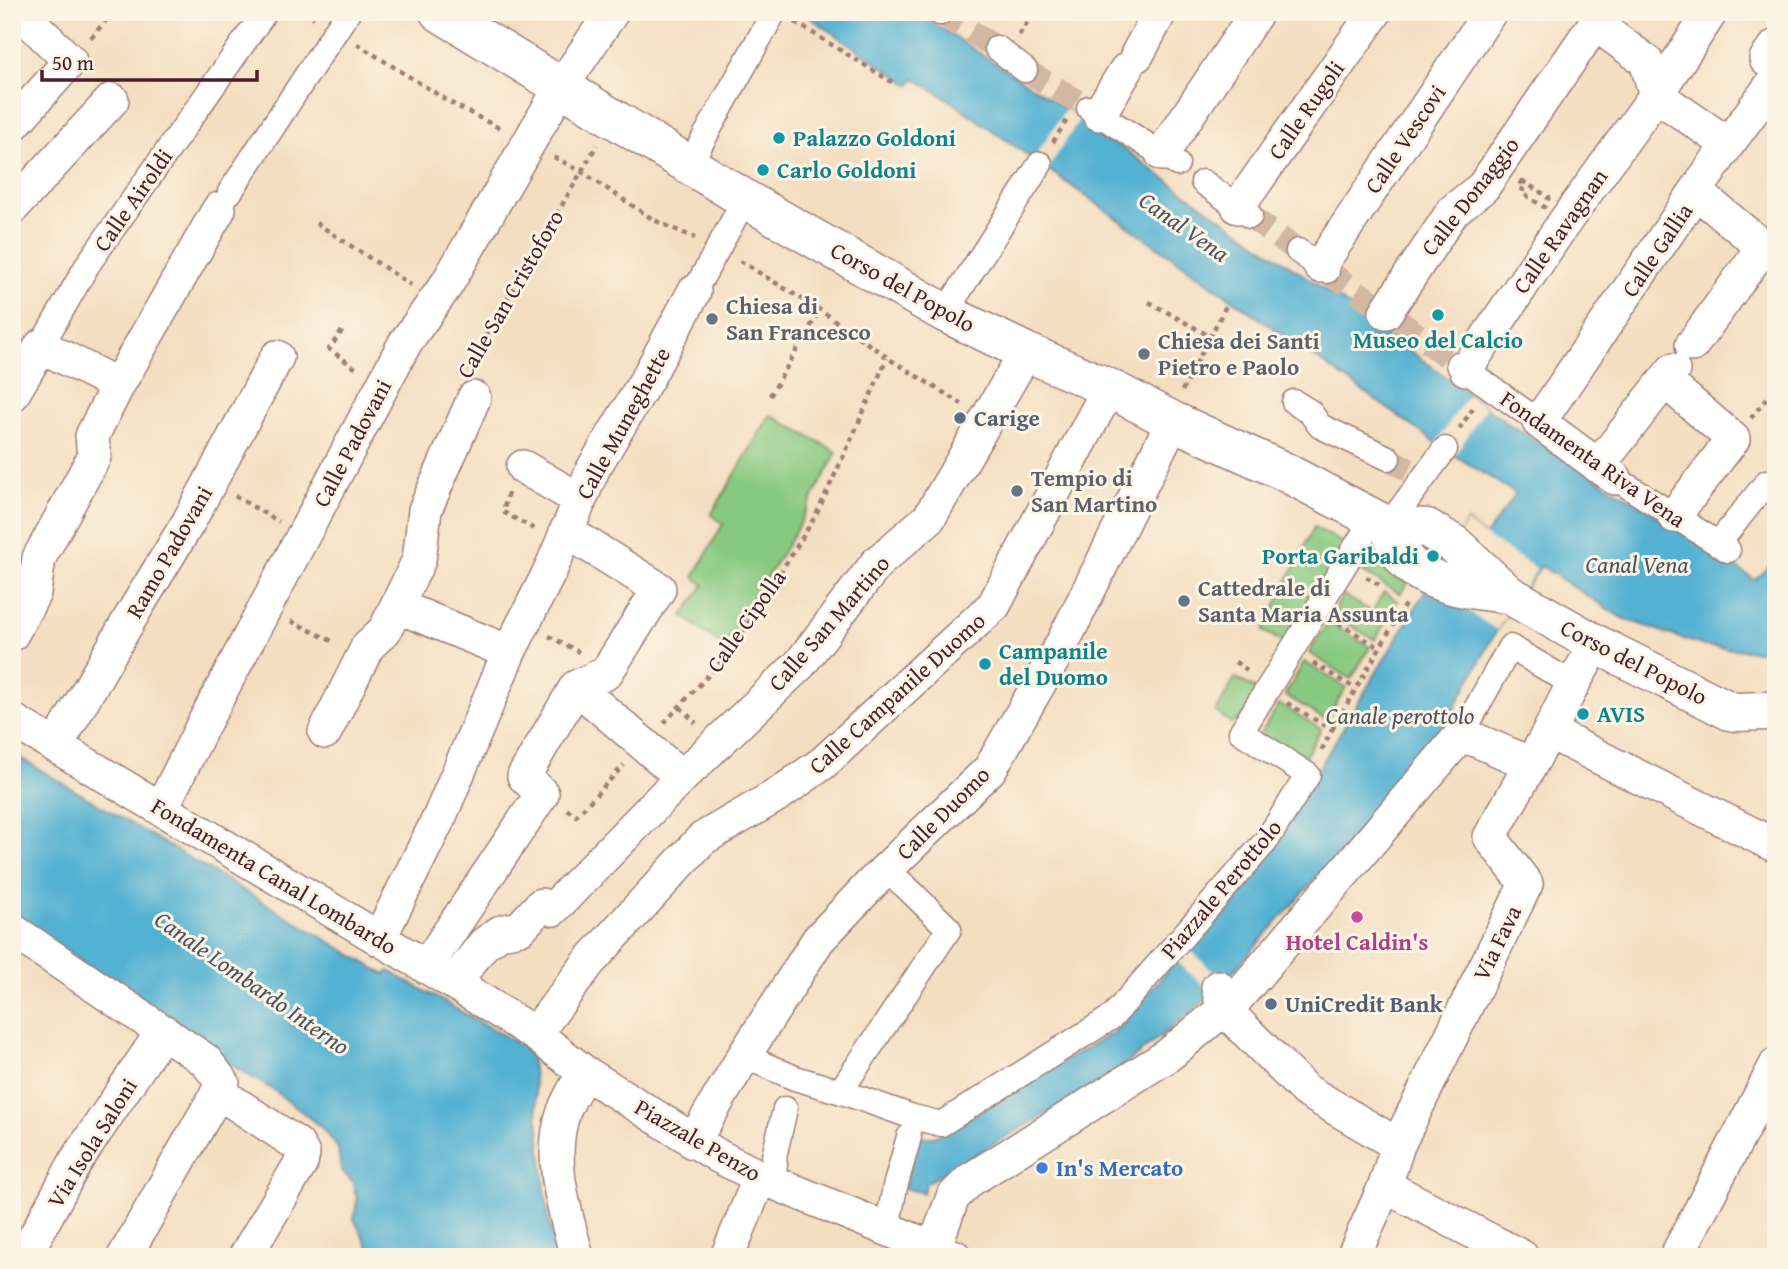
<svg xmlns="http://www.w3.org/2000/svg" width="1788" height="1269" viewBox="0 0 1788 1269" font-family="'Gentium Book Plus',serif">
<rect width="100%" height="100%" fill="#fcf5e5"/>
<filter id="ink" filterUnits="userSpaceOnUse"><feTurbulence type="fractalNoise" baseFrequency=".0143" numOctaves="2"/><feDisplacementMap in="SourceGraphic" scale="14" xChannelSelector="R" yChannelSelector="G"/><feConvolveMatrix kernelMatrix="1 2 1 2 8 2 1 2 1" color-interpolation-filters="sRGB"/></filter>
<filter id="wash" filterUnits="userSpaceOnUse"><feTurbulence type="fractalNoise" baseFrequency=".00686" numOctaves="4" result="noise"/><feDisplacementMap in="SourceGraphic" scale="28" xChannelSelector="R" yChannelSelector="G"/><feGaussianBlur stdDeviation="1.57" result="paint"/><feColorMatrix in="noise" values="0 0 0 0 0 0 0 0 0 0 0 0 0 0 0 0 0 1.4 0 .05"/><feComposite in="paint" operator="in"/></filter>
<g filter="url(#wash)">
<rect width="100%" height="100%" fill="#f4dec1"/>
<!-- green -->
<path fill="#88c981" stroke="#697456" stroke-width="2" d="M770,415L837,452L796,530L724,647L683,616L704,585L694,577L723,524L711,515Z
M1314,527L1345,544L1285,643L1263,631Z
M1366,558L1408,583L1400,594L1359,570Z
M1384,592L1398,601L1375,640L1332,615L1343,595L1372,612Z
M1328,622L1370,647L1351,679L1309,653Z
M1304,662L1346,687L1326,720L1285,695Z
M1235,678L1258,690L1241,718L1231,723L1216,712Z
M1279,704L1321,729L1301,764L1258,738Z"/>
<!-- water -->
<path fill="#53b1d2" stroke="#4e687e" stroke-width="2" d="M802,12H916L1082,119L1192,198L1366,318L1509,424L1661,518L1755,580L1776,560V651H1755L1704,646L1622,618L1541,566L1497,630L1434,746L1213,994L1121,1068L1058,1107L926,1183L923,1193L904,1188L918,1137H934L1114,1032L1176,961L1278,836L1467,522L1485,536L1516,494L1445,449L955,104L915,78L910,85Z
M12,753L386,975L389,971L531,1051L548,1218L558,1257H374L354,1219L357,1200L353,1182L341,1170L338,1148L321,1127L275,1091L233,1066L12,915Z"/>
<!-- pier -->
<path fill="#f4dec1" d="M1066,109L1080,118L1048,169L1033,160Z
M1468,395L1486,407L1455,455L1436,443Z
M1467,522L1485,536L1537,569L1497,630L1446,597L1426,590Z
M1188,948L1223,981L1213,994L1176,961Z"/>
</g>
<g filter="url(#ink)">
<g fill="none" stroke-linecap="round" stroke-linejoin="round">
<!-- pedestrian-tunnel -->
<path stroke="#d2b8a3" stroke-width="24" stroke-dasharray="24 12" stroke-linecap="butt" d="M940,13L997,48
M1025,70L1089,108
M1250,216L1298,251
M1327,271L1375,304
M1398,321L1458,364
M1388,458L1416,474"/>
<!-- pedestrian casing -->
<g stroke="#9f7e76" stroke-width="27">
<path id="pedestrian" d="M939,12L940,13
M997,48L1025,70
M1089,108L1177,164
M689,165L774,12
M1203,182L1250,216
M230,192L348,12
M1298,251L1327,271
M694,292L745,199
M945,313L1040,164
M41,346L88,264L265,12
M1458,364L1539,422
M1294,402L1310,412L1320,426L1388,458
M1615,478L1728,550
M1388,526L1445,449
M1718,544L1767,482
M1462,734L1510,647L1573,684
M744,1056L795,1078L842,1092L846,1083L949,929L904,885L886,871
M842,1092L913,1117L941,1124L1112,1017L1266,841L1308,775L1241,732L1373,519
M775,1165L774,1157L785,1109
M890,1213L895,1187L909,1137"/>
</g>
<!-- minor casing -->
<g stroke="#9f7e76" stroke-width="36">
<path id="minor" d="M1595,24L1646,61L1656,95L1728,144
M1776,46L1766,59L1776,67
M1137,55L1160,12
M1099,114L1126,70
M12,126L70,61L20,12
M1162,154L1257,12
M1238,207L1375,12
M12,208L112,100
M1320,266L1490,12
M1386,312L1453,211L1483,187L1603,12
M1692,345L1763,247L1696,192
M1466,369L1561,227L1656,95L1711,12
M1665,381L1733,439L1674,516
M118,385L219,209
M12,395L41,346L118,385L92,436L94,457L39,558L34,593L12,634
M1598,466L1673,370
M523,467L580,500
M1615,478L1539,422L1728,144L1776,79
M397,606L509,652
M576,687L682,777L800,664L877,563L929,518L1026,352
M12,720L454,983L535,1034L584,1072L720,1157L760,1177L955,1257
M325,732L368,646L385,630L419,560L425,510L474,398
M1549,732L1776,846
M56,746L136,608L188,523L277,357
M161,809L204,723L405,343L447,284L561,87L612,12
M12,930L205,1060L223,1083L124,1257
M379,939L440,816L509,652L551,569L593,469L648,377L694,292
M426,967L542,794L524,776L576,687L606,673L659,589L566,531
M454,983L484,944L501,932L520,928L541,905L553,909L682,777
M1218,987L1223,1008L1305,1090L1398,1145
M535,1034L590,961L702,839L779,794L823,763L994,605L1109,388
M218,1092L297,1144L303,1154L301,1163L245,1257
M693,1142L744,1056L818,940L873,882L990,769L1063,642L1173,421
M1385,1186L1522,1257
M934,1248L953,1197L970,1180L1167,1056L1236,999L1462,734L1531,764
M24,1257L76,1161L163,1031
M577,1257C565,1210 547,1159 564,1111C569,1098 578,1084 584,1072
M727,1257L760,1177
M1353,1257L1385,1186L1398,1145L1526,884L1490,837L1549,732L1573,684L1596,644
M1676,1257L1776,1065"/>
</g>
<!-- tertiary casing -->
<g stroke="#9f7e76" stroke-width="41">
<path id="tertiary" d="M439,12L745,199L945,313L1026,352L1109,388L1173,421L1281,470L1388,526L1427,528L1455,545L1508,594L1596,644L1730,711L1735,712L1766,711
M1388,526C1394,538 1399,555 1409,564C1433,586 1477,591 1508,594"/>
</g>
<!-- path -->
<path stroke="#9f7e76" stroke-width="4.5" stroke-dasharray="5 5" stroke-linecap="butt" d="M304,12L314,18
M795,22L892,82
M1019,35L1034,12
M91,38L113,12
M357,44L453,104L503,130
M1053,142L1067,120
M554,157L582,172L654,220L695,238
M1522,181L1549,197L1544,207L1522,193L1523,190L1518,186Z
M316,223L411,285
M740,261L820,310L894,362L962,404
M1149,302L1211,337
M342,331L329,349L358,370
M466,370L597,145
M1182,391L1228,302
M770,396L820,310
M1751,418L1770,394
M1459,429L1474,407
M508,493L503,512L536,530
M235,496L279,522
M1366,577L1383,587
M291,621L336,643
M1338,623L1380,648
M549,636L579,652
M1235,662L1249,671
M1313,663L1356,689
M1287,703L1332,730L1320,753
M680,707L696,723
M664,723L730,652L804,535L817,513L851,440L887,358
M1332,730L1407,601
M567,809L576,816L624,765"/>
<!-- pedestrian -->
<use href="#pedestrian" stroke="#fff" stroke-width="24"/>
<!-- minor -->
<use href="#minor" stroke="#fff" stroke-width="33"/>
<!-- tertiary -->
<use href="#tertiary" stroke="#fff" stroke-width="38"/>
</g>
</g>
<!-- markers -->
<g fill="#0f9aa8" stroke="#fcf5e5" stroke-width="2.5">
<circle cx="779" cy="138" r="7"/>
<circle cx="763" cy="170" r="7"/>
<circle cx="1438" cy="315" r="7"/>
<circle cx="1433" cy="556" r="7"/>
<circle cx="985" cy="664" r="7"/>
<circle cx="1583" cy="714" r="7"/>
</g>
<g fill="#6b7280" stroke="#fcf5e5" stroke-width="2.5">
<circle cx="712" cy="319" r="7"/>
<circle cx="1144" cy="354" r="7"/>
<circle cx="1017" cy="491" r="7"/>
<circle cx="1184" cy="601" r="7"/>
</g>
<g fill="#5c6f8a" stroke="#fcf5e5" stroke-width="2.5">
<circle cx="960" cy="418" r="7"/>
<circle cx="1271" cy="1004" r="7"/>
</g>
<circle fill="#d1479c" stroke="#fcf5e5" stroke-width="2.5" cx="1357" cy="917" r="7"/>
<circle fill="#3f7fe0" stroke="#fcf5e5" stroke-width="2.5" cx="1042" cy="1168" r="7"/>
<g text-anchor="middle" stroke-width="6" stroke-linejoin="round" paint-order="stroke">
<!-- street labels -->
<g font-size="23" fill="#4a1f2b" stroke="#fcf5e5">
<text transform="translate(1306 110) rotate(-55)" y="8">Calle Rugoli</text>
<text transform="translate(1405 139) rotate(-56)" y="8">Calle Vescovi</text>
<text transform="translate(1470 196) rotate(-52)" y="8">Calle Donaggio</text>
<text transform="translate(133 200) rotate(-55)" y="8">Calle Airoldi</text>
<text transform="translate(1560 231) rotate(-55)" y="8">Calle Ravagnan</text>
<text transform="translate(1657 250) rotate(-56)" y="8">Calle Gallia</text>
<text transform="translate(903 287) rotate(29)" y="8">Corso del Popolo</text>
<text transform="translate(510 294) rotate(-60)" y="8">Calle San Cristoforo</text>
<text transform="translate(623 423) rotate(-61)" y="8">Calle Muneghette</text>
<text transform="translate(352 443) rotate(-62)" y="8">Calle Padovani</text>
<text transform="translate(1593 459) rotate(35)" y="8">Fondamenta Riva Vena</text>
<text transform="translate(169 552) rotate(-60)" y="8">Ramo Padovani</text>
<text transform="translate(746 621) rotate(-55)" y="8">Calle Cipolla</text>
<text transform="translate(829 623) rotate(-49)" y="8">Calle San Martino</text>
<text transform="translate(1634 662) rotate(27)" y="8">Corso del Popolo</text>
<text transform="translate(897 693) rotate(-42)" y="8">Calle Campanile Duomo</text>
<text transform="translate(943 813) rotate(-45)" y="8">Calle Duomo</text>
<text transform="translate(274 876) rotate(31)" y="8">Fondamenta Canal Lombardo</text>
<text transform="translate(1221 889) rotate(-50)" y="8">Piazzale Perottolo</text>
<text transform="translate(1497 943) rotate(-64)" y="8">Via Fava</text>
<text transform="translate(698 1140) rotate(30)" y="8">Piazzale Penzo</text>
<text transform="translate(92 1143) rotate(-58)" y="8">Via Isola Saloni</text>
</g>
<!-- culture labels -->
<g font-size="23" font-weight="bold" fill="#0d838f" stroke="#fcf5e5" text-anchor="start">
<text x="793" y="146">Palazzo Goldoni</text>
<text x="777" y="178">Carlo Goldoni</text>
<text x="1438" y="348" text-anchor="middle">Museo del Calcio</text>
<text x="1419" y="564" text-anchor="end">Porta Garibaldi</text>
<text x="999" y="659">Campanile<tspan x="999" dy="26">del Duomo</tspan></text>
<text x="1597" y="722">AVIS</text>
</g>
<!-- worship labels -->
<g font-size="23" font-weight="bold" fill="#5b616d" stroke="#fcf5e5" text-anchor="start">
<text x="726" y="314">Chiesa di<tspan x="726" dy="26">San Francesco</tspan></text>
<text x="1158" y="349">Chiesa dei Santi<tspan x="1158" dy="26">Pietro e Paolo</tspan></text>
<text x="1031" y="486">Tempio di<tspan x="1031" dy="26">San Martino</tspan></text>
<text x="1198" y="596">Cattedrale di<tspan x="1198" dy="26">Santa Maria Assunta</tspan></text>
</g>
<!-- service labels -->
<g font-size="23" font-weight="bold" fill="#4e5e75" stroke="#fcf5e5" text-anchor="start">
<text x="974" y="426">Carige</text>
<text x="1285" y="1012">UniCredit Bank</text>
</g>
<!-- hotel labels -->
<g font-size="23" font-weight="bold" fill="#b23c85" stroke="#fcf5e5">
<text x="1357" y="950">Hotel Caldin's</text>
</g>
<!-- shop labels -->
<g font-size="23" font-weight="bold" fill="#366cbe" stroke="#fcf5e5" text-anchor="start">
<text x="1056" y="1176">In's Mercato</text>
</g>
<!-- water labels -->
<g font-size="24" font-style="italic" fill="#4d5265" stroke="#fcf5e5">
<text transform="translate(1184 227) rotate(35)" y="8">Canal Vena</text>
<text x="1637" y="573">Canal Vena</text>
<text x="1400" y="724">Canale perottolo</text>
<text transform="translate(252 983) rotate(35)" y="8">Canale Lombardo Interno</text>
</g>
</g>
<!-- margin -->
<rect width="1788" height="1269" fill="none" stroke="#fcf5e5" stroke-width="42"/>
<!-- scale -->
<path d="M42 70v10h215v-10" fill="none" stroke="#4a1f2b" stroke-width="3.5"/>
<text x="52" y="70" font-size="21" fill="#4a1f2b" stroke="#fcf5e5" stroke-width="5" paint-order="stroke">50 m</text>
</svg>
